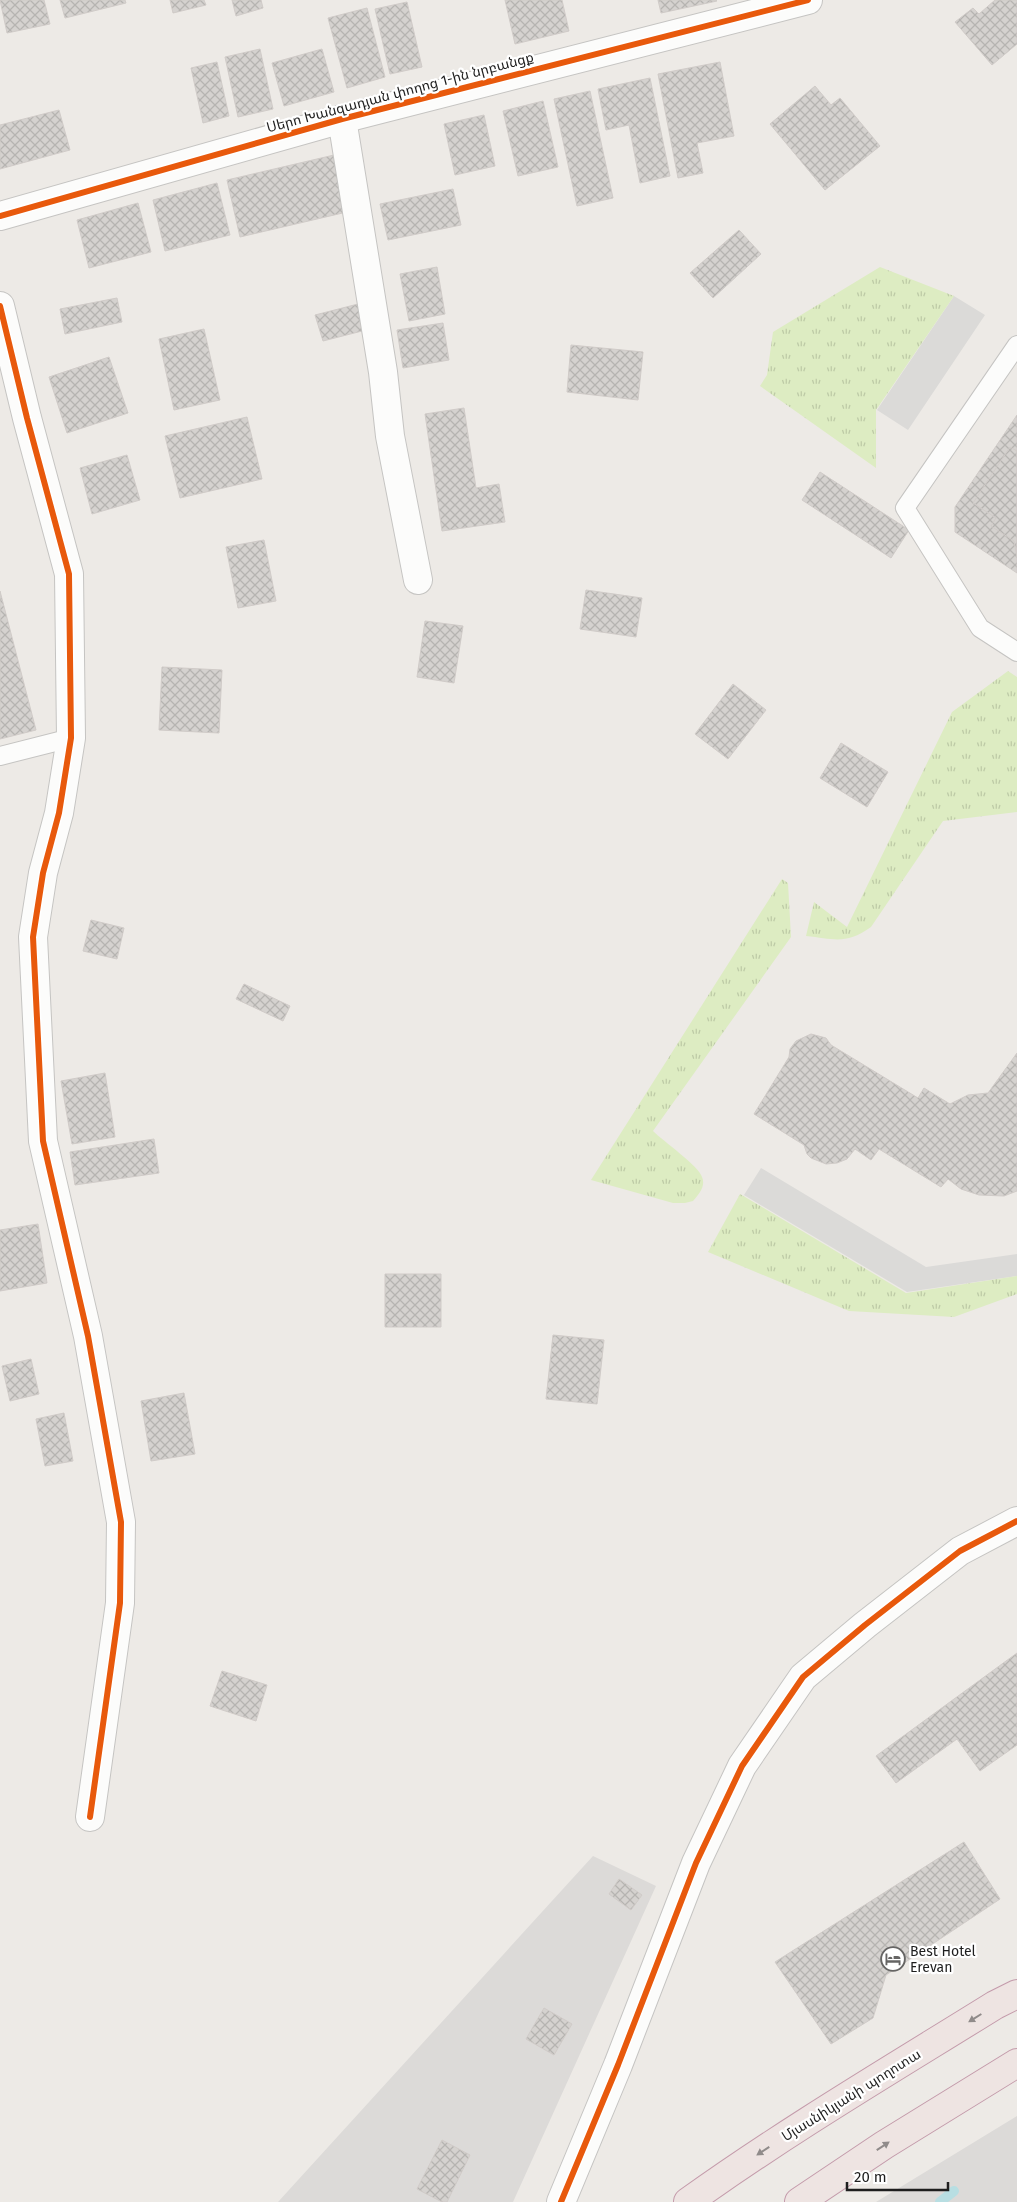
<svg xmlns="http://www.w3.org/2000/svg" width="1017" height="2202" viewBox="0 0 1017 2202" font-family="'Fira Sans','Noto Sans Armenian',sans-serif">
<defs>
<pattern id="grass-tufts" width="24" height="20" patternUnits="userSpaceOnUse" patternTransform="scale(1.25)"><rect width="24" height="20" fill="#ddecc2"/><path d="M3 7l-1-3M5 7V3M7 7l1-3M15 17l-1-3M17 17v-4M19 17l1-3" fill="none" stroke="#bdcaa6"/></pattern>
<pattern id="building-cross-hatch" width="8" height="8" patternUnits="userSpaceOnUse" patternTransform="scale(1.25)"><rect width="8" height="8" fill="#d5d2cf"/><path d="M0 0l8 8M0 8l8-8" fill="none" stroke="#b6b4b1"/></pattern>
</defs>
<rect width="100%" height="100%" fill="#edeae6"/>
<!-- residential -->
<path fill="#dcdad8" d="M593,1856L656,1886L513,2202H278Z
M1017,2116V2202H876Z"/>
<!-- religious -->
<path fill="#dbdad8" d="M954,296L985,315L908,430L877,410Z
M761,1168L926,1267L1017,1254V1276L907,1292L744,1195Z"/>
<!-- grass -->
<path fill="url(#grass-tufts)" d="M880,267L954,296L876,410V468L760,386L767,375L773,332Z
M1008,671L1017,677V812L943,821L871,927C846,945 834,939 806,936L814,902L847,927L952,712Z
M782,879L788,883L791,937L653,1131C663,1141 699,1166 702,1177C706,1186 699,1194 693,1201L685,1203H673L591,1180Z
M740,1194L906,1293L1017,1276V1294L954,1317L849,1311L708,1252Z"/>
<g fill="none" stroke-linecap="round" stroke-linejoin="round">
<!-- stream -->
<path stroke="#b8dee2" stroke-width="10" d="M940,2202L954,2191"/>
</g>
<!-- building -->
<path fill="url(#building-cross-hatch)" stroke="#d0cbc8" d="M0,0H44L50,24L7,33Z
M60,0H125L126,3L65,18Z
M170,0H204L206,5L173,13Z
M232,0H261L263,8L236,16Z
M505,0H562L569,31L515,44Z
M658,0H716L717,1L661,13Z
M995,0H1017V44L992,65L955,22L973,8L979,14Z
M407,2L422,67L390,74L375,9Z
M367,8L385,77L347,88L328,18Z
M260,49L273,109L238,117L225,57Z
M322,49L334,92L284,106L272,63Z
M217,62L229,116L203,123L191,68Z
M720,62L734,136L697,143L703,173L678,178L658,74Z
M650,78L670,176L640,183L629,125L606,130L598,89Z
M815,86L831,105L840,98L880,146L825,190L770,124Z
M590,91L613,198L577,206L554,99Z
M543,101L558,167L518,176L503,111Z
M59,110L70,150L0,169V125Z
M484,115L495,166L455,175L444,124Z
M334,155L347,212L240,237L227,180Z
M217,183L230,235L165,251L153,200Z
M453,189L461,225L388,240L380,204Z
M138,203L151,252L89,268L77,220Z
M739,230L761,254L713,298L690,273Z
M437,267L445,314L409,321L400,274Z
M117,298L122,322L65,334L60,309Z
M358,304L366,330L323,341L315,315Z
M443,323L449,360L403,368L397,330Z
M204,329L220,400L174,410L159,339Z
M571,345L643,352L638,400L567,392Z
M109,357L128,413L67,433L49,377Z
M464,408L476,488L499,484L505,522L442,531L425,414Z
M1017,415V573L955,532V507Z
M247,417L262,479L180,498L165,436Z
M1010,447L1017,451V557L1014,541L991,526L996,518L973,503Z
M127,455L140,500L92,514L80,468Z
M820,472L909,530L891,558L802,500Z
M264,540L276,601L238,608L226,547Z
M586,590L642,598L636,637L580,629Z
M0,591L36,730L0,739Z
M425,621L463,626L454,683L417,677Z
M162,667L222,670L219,733L159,730Z
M733,684L766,710L728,759L695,734Z
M841,743L888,772L867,807L820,778Z
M91,920L124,928L117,959L83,951Z
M244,984L290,1006L283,1021L236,999Z
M811,1034L826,1038L831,1045L918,1098L924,1088L950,1104L968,1095L988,1093L1017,1053V1191L1004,1196L979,1195L961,1189L948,1179L941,1187L879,1149L871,1160L855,1149L847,1159L837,1163L826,1164L811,1158L807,1154L804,1145L754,1114L789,1057L790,1049L796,1041Z
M105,1073L115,1137L72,1144L61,1081Z
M154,1139L159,1173L75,1185L70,1152Z
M38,1224L47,1283L0,1291V1230Z
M385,1274H441V1327H385Z
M553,1335L604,1340L597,1404L546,1399Z
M31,1359L39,1394L10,1401L2,1366Z
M184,1393L195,1454L151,1461L141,1401Z
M64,1413L73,1461L45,1466L36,1419Z
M1017,1653V1745L980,1771L957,1739L896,1783L876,1756Z
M222,1671L267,1685L256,1721L210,1706Z
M964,1842L1000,1899L886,1975L873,2018L831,2044L775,1962Z
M619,1879L642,1895L631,1910L609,1894Z
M544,2008L572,2024L554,2055L526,2039Z
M442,2140L470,2155L447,2202H442L417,2189Z"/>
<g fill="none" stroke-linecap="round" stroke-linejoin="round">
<!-- service casing -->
<g stroke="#c5c4c2" stroke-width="20">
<path id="service" d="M1017,345L905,508L980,628L1017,652
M0,756L71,738"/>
</g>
<!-- minor casing -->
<g stroke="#c5c4c2" stroke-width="30">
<path id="minor" d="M342,119L383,372L390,436L418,580
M0,306L27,418L69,574L71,738L59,813L43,873L33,937L43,1141L88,1336L121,1522L120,1603L90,1817"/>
</g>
<!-- tertiary casing -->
<g stroke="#c5c4c2" stroke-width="30">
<path id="tertiary" d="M0,216L342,119L808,0
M561,2202L618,2065L696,1863L742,1766L803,1677L865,1625L960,1551L1017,1521"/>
</g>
<!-- trunk casing -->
<g stroke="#c49bab" stroke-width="30">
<path id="trunk" d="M688,2202C787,2131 892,2069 995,2005L1017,1994
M799,2202L884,2145L1017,2063"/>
</g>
<!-- service -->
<use href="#service" stroke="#fcfcfb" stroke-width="18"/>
<!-- minor -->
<use href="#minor" stroke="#fcfcfb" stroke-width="28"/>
<!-- tertiary -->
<use href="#tertiary" stroke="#fcfcfb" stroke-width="28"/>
<!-- trunk -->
<use href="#trunk" stroke="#eee4e2" stroke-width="28"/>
<!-- cycleway casing -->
<g stroke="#fff" stroke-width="9">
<path id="cycleway" d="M0,216L342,119L808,0
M0,306L27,418L69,574L71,738L59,813L43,873L33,937L43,1141L88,1336L121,1522L120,1603L90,1817
M561,2202L618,2065L696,1863L742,1766L803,1677L865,1625L960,1551L1017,1521"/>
</g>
<!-- cycleway -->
<use href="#cycleway" stroke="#e8590c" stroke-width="6"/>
</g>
<!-- one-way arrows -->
<defs><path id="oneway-solid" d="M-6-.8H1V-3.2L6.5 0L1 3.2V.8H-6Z" transform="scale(1.25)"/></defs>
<g fill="#908b8a">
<use href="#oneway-solid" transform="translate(975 2018) rotate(148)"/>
<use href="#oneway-solid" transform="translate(883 2146) rotate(-33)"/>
<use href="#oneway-solid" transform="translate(763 2151) rotate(147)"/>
</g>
<!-- icons -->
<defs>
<g id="hotel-ring" transform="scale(1.25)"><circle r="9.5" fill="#fff" stroke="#666564" stroke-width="1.5"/><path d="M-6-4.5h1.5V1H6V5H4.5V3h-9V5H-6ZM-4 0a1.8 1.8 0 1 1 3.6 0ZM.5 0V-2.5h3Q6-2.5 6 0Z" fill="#666564"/></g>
</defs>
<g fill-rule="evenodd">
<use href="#hotel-ring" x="893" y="1959"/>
</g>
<g text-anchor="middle" stroke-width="4.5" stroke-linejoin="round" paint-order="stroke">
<!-- street labels -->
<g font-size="14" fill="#1e1e1e" stroke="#fff">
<text transform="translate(400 92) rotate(-15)" y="5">Սերո Խանզադյան փողոց 1-ին նրբանցք</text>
<text transform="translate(851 2095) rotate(-32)" y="5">Մյասնիկյանի պողոտա</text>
</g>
<!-- poi labels -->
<g font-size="14" fill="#1e1e1e" stroke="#fff" text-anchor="start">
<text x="910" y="1956">Best Hotel<tspan x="910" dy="16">Erevan</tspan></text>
</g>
</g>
<!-- scale -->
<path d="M847 2182v8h101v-8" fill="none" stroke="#1e1e1e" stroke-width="2.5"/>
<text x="854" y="2182" font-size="15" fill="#1e1e1e" stroke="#ffffff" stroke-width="4" paint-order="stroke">20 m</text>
</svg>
